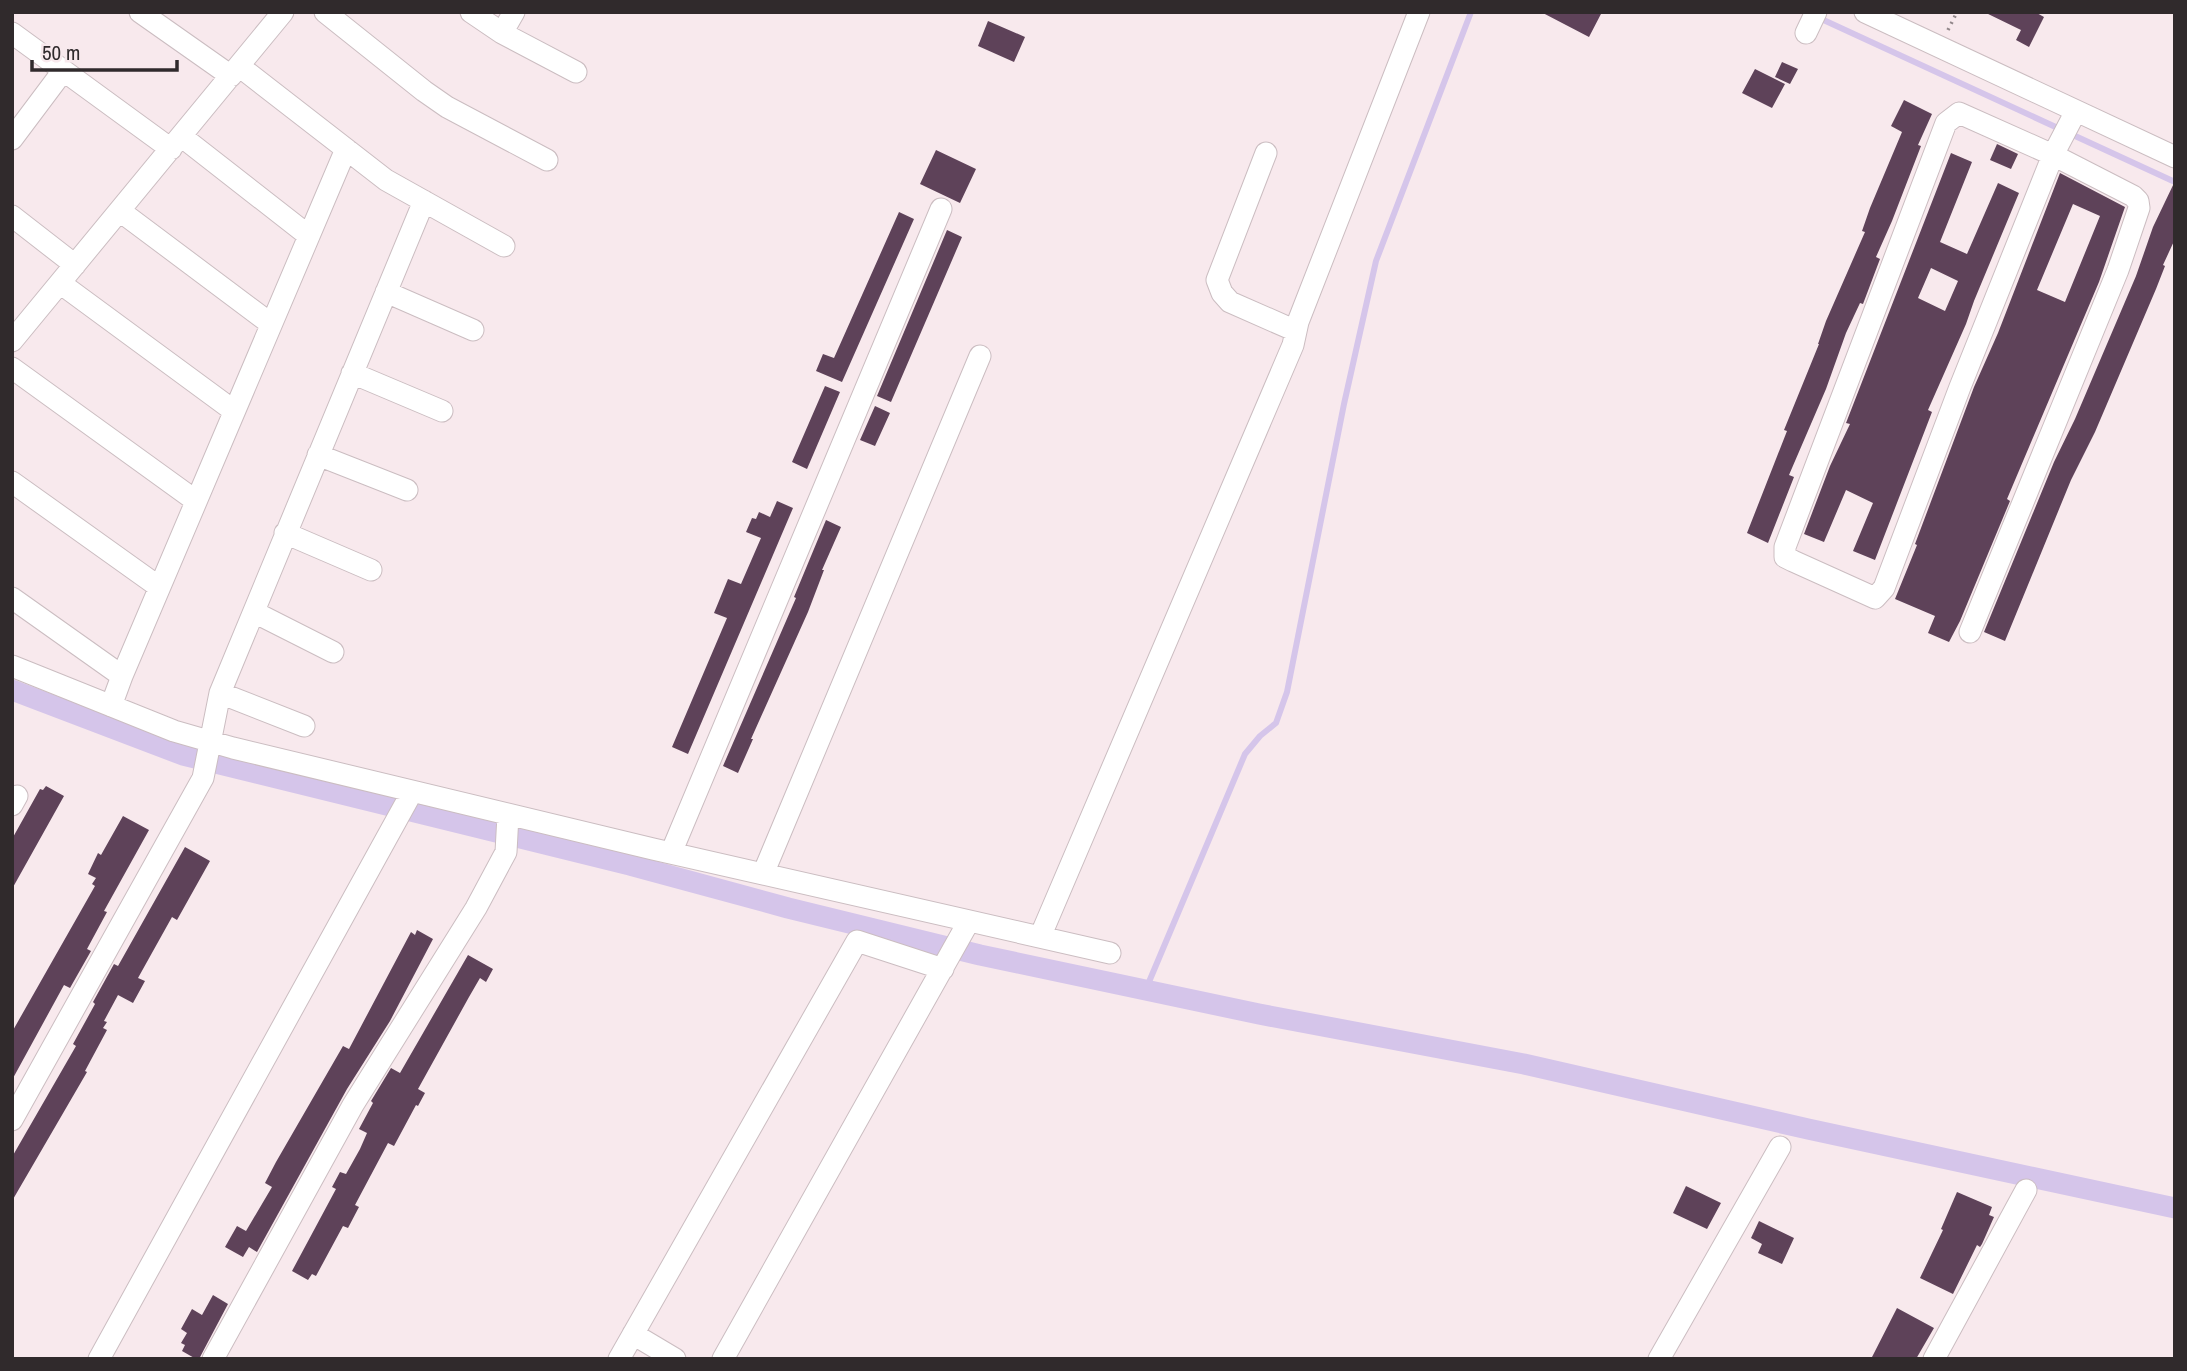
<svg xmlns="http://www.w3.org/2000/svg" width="2187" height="1371" viewBox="0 0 2187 1371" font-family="'Archivo Narrow',sans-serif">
<rect width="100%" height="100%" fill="#f8e9ed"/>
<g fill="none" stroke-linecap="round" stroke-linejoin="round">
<!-- stream -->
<path stroke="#d5c5ea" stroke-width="6" d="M1817,17L2175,182
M1146,989L1245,754L1260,736L1276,723L1287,692L1344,404L1376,261L1471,12"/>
<!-- canal -->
<path stroke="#d5c5ea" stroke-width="21" d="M12,690L183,755L630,865L788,908L980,955L1259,1014L1524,1064L1808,1129L2175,1208"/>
</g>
<!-- building -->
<path fill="#5e4259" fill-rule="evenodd" d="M1541,12H1602L1589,37Z
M1984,12H2035L2044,17L2029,47L2016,40L2021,30Z
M988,21L1025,37L1014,62L978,46Z
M1782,62L1798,69L1790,84L1775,77Z
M1755,69L1785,84L1772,108L1742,93Z
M1904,100L1932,114L1918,145L1921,146L1892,221L1876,257L1880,259L1863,304L1860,303L1846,333L1826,389L1789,475L1794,477L1768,543L1747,533L1787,431L1784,430L1819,344H1818L1826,321L1865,232L1862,231L1870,208L1902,132L1891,126Z
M1997,144L2018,154L2011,169L1990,160Z
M936,150L976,169L960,203L920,184Z
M1951,153L1972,162L1940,242L1967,254L1998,183L2019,193L1974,301L1966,324L1928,410L1932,412L1875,560L1853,551L1873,503L1846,490L1824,542L1804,534L1830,466L1850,424L1846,423ZM1931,268L1958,281L1945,311L1918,298Z
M2060,173L2125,207L2099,282L2007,499L2010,501L1960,621L1949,642L1928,633L1935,616L1895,599L1917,545L1915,544L1974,387L1998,333ZM2073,204L2100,216L2065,302L2037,290Z
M2175,181V239L2163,265L2165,266L2156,289L2095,432L2071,480L2005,641L1984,632L2054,462L2075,419L2136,276L2153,227Z
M899,212L914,219L842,382L816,371L823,354L834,358Z
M947,230L962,237L891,402L877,396Z
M825,386L840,392L807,469L792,462Z
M875,406L890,413L875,446L860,440Z
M777,501L793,508L688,754L672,747L727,618L714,613L728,579L741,584L761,538L746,532L752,518L756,519L759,512L770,517Z
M826,520L841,527L822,570H824L808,612L751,739H753L738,773L723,766L796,598L794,597Z
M46,786L64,796L12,889V839L40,789L43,790Z
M123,816L149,830L104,911L107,912L87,949L91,951L70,988L64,985L12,1080V1032L95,886L92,884L96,878L88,874L98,853L101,855Z
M185,847L210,861L177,920L172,917L138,978L145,981L133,1003L118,995L104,1021L107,1022L103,1028L107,1030L85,1071L87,1072L12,1201V1157L76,1046L73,1044L95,1004L93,1002L114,964L118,966Z
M417,930L433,939L390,1021L347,1089L257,1252L249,1247L243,1257L225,1247L237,1226L246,1231L272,1187L265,1183L276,1162L343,1046L349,1049L411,932L415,935Z
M468,955L493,969L486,982L480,978L469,997L418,1089L425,1093L418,1106L416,1105L394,1146L388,1143L355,1205L359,1207L348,1228L343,1226L316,1276L312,1274L308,1280L292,1271L336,1189L332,1187L340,1172L346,1174L360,1149L367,1133L359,1129L373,1103L371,1101L391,1068L400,1073Z
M1686,1186L1721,1203L1707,1229L1673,1213Z
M1957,1192L1992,1207L1989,1215L1994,1217L1982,1244L1980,1247L1977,1245L1953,1294L1920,1278L1943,1230L1941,1229Z
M1759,1221L1794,1238L1782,1264L1758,1253L1762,1244L1751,1238Z
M213,1295L228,1304L199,1359H196L182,1351L185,1345L181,1343L187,1333L181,1329L192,1309L202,1315Z
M1897,1308L1934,1328L1916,1359H1871Z"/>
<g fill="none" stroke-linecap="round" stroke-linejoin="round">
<!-- minor casing -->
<g stroke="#cbbdc1" stroke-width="23">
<path id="minor" d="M140,12L231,76
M325,12L424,91L447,107L547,160
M471,12L502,33L576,72
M1865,12L2175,157
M12,33L171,149
M502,33L514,12
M1806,33L1816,12
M239,66L386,180L504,246
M181,136L309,236
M12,139L63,71
M1266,153L1217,280L1222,293L1230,302L1296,331
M120,211L271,324
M12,216L75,265
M60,283L234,411
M386,292L473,330
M12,341L283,12
M12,368L196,501
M352,373L442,411
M318,455L407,490
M12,482L159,587
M285,533L371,570
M12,598L122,676
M254,612L333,652
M1970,632L2118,270L2139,208L2138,201L2133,196L2053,155L1959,113L1946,123L1785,547V557L1793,561L1875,598L1884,588L1960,387L2053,155L2076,111
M12,666L174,731L233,748L653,849L1110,953
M220,693L304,726
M111,706L122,676L346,149
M12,805L17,796
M671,853L941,209
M763,874L980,356
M1040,937L1293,345L1298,322L1419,12
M12,1120L203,778L220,693L424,201
M633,1334L675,1359
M99,1359L412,792
M213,1359L353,1105L476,908L506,852L508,815
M619,1359L857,941L943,969
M723,1359L969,921
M1659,1359L1780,1147
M1934,1359L2026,1190"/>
</g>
<!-- path -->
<path stroke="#92878a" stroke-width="3.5" stroke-dasharray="2 5" stroke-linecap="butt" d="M1948,30L1957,12"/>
<!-- minor -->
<use href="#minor" stroke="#fff" stroke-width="21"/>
</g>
<!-- border -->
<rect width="2187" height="1371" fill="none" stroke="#302a2c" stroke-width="28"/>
<!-- scale -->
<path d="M32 60v10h145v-10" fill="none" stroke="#302a2c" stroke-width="3.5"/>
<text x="42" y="60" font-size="21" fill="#302a2c" stroke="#f8e9ed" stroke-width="5" paint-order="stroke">50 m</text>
</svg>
